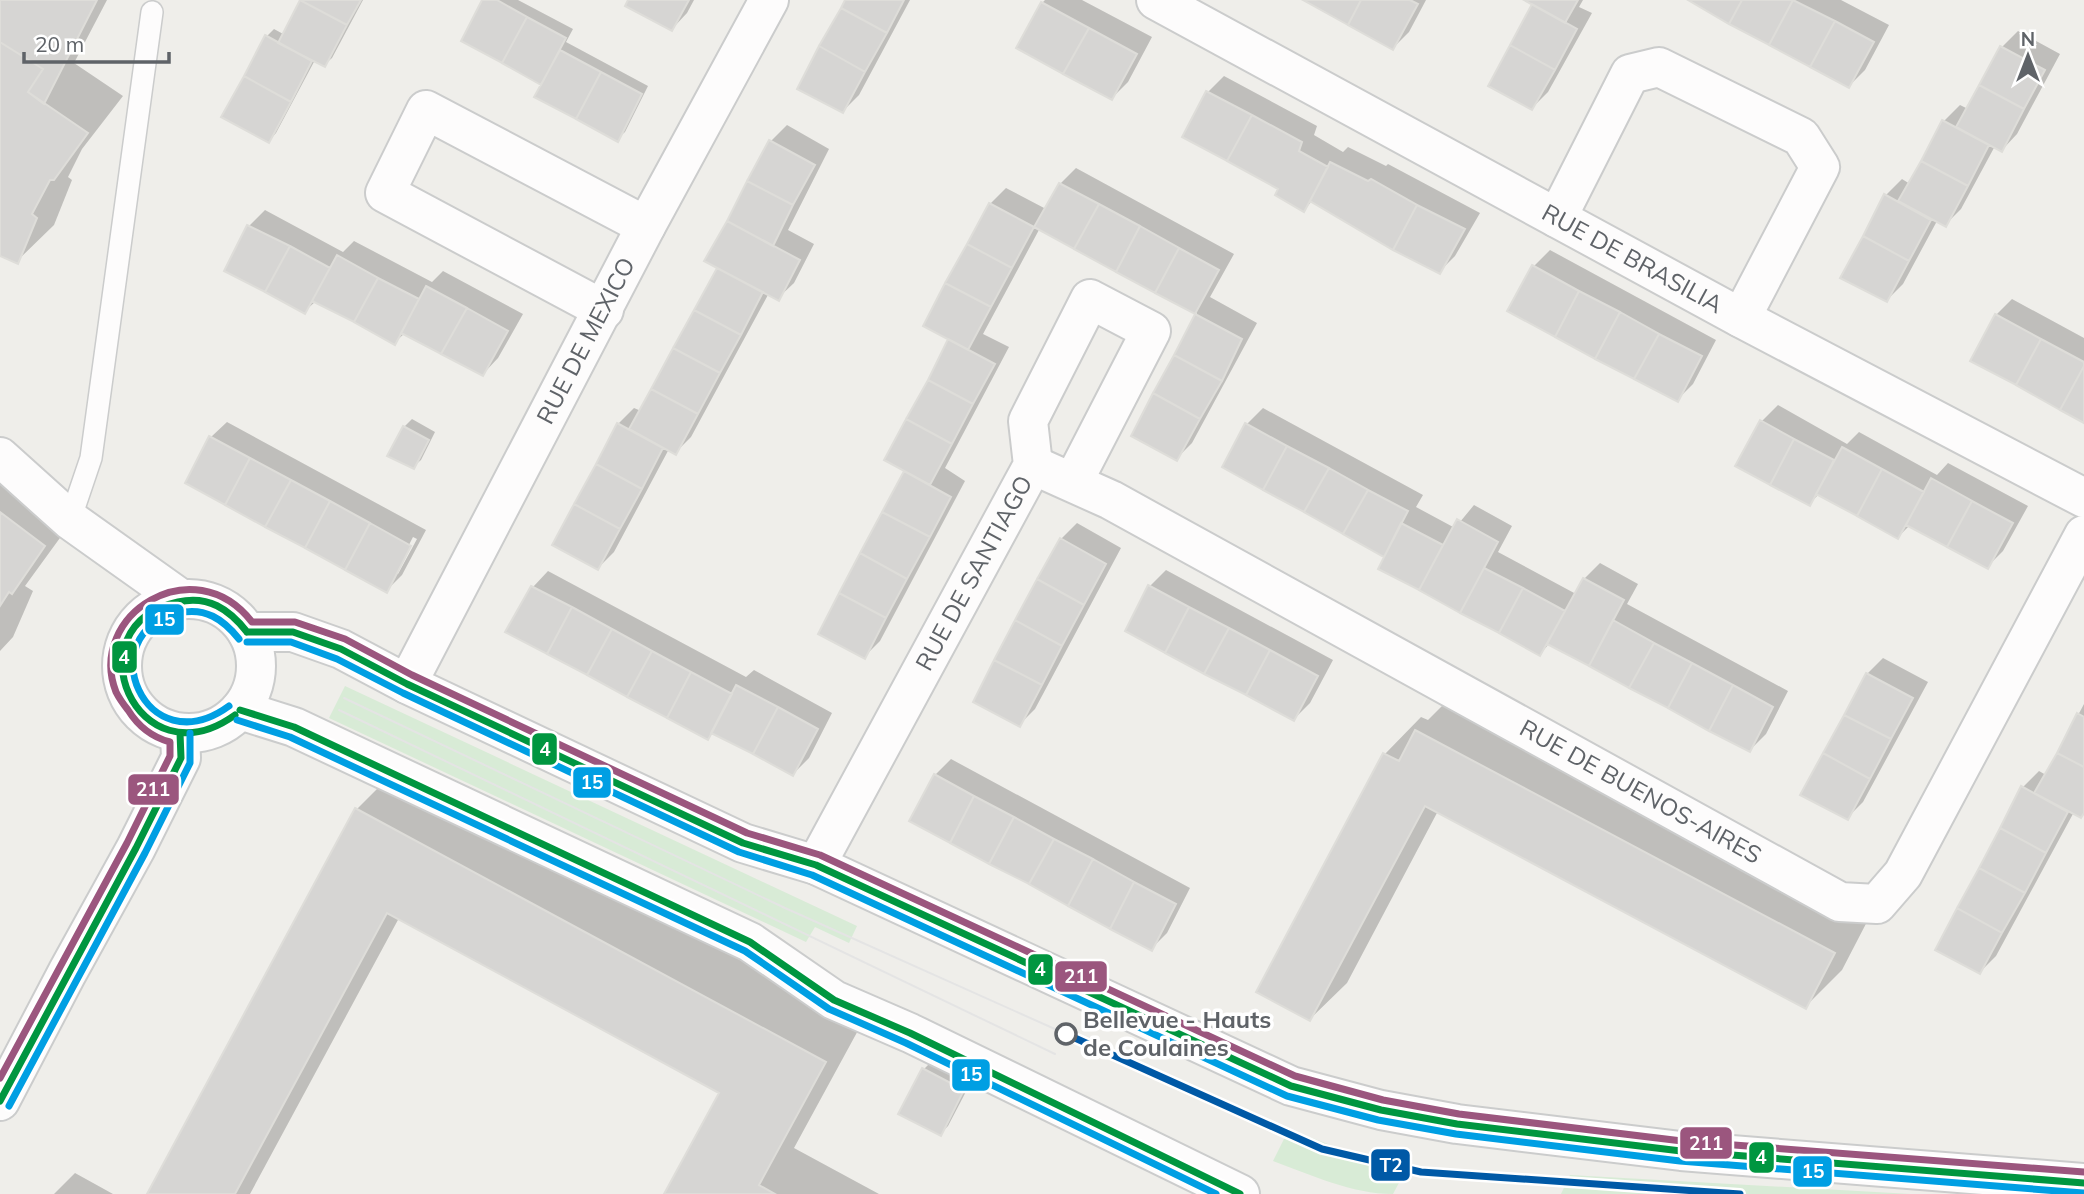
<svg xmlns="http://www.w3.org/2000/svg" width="2084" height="1194" viewBox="0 0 2084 1194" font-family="Mulish,sans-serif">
<rect width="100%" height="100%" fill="#efeeea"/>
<!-- green -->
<path fill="#d8ebd6" d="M345,686L857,926L849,943L815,927L806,942L329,718Z
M1289,1129L1338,1148L1410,1162L1393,1194C1352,1194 1311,1175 1273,1161Z
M1570,1175L1911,1194H1561Z"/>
<!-- shadow -->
<path fill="#0003" fill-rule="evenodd" d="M0,0H107L74,63L123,96L82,149L68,177L72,180L54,225L17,261L0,254Z
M303,0H363L332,58L324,65L315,60L276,133L269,141L267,36L274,29L285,35Z
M484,0H518L573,29L566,42L648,86L625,132L617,139L543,84Z
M630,0H694L687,13L672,29Z
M847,0H910L859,95L843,111Z
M1045,0H1082L1152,37L1128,82L1112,98L1042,3Z
M1304,0H1426L1409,32L1393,48Z
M1527,0H1583L1579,7L1592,13L1548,92L1532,108L1534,4Z
M1690,0H1841L1889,25L1865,70L1849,86Z
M2018,31L2060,54L2017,134L2002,150L1995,146L1961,209L1945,225L1937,221L1903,284L1887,300L1886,195L1902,179L1910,184L1944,121L1960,105L1968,109L2002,47Z
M1224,76L1317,126L1314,135L1343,152L1348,147L1386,166L1388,164L1480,213L1455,256L1439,272L1313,200L1304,210L1280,189L1184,136L1208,92Z
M787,125L829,149L788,230L814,244L794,283L778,298L769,293L691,437L675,453L669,449L614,552L598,568L618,424L634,408L641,411L719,267L771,141Z
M1076,168L1234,254L1210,297L1257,323L1192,443L1176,459L1133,436L1197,313L1040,228L983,334L1009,347L945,468L965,481L880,641L864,657L820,633L907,470L950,339L990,204L1006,188L1046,209L1060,184Z
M265,210L343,252L354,241L432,282L443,271L523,314L498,358L483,374L405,333L394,343L316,301L305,311L226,270L249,226Z
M1550,250L1716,340L1693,384L1677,400L1534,266Z
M2012,299L2084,338V421L1972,360L1996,315Z
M1778,405L1847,444L1859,432L1937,475L1948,463L2028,506L2003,551L1987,567L1910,525L1898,537L1819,494L1809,504L1762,421Z
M1263,408L1423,495L1416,507L1455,528L1474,505L1512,526L1498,552L1576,594L1584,579L1600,563L1638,584L1627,604L1788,691L1766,734L1750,750L1550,643L1540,654L1380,568L1386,556L1224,466L1247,424Z
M412,419L435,432L421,460L413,467L404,427Z
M227,422L426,530L402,575L386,591L211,437ZM413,537L417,539L398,574H394Z
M0,458L81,509L25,586L33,591L13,637L0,651Z
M1077,523L1121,548L1035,709L1019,725L1061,539Z
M1166,570L1333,660L1310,703L1294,719L1127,630L1150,586Z
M548,571L746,677L754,670L832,713L809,758L793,774L713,732L707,738L508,631L533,587Z
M1883,658L1928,682L1863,802L1847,818L1867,674Z
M1453,695L1870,916L1842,970L1806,1006L1438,811L1347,983L1310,1019L1258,992L1385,754L1421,717L1428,720Z
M2084,704V813L2074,812L1996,956L1980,972L1937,949L2023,787L2039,771L2046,775Z
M951,759L1190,888L1167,933L1151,949L911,821L935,775Z
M393,773L861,1025L794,1148L879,1194H666L721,1092L399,918L250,1194H149L357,809Z
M931,1062L971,1082L948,1126L940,1134L924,1069Z
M75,1173L113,1194H54Z"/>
<!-- building -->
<path fill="#d6d5d3" stroke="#deddd9" stroke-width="2" d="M0,0H97L44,104L28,92L43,69L0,42Z
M300,0L347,25L325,67L278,43Z
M300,0H361L347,25Z
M482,0H497L527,17L502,63L461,41Z
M628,0H689L672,31L625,6Z
M845,0H904L887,33L841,8Z
M1303,0H1361L1348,25Z
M1361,0H1410L1418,4L1393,50L1348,25Z
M1524,0H1578L1565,23Z
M1688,0H1742L1729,24Z
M1742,0H1793L1769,45L1729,24Z
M1793,0L1835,21L1810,67L1769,45Z
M1041,2L1089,28L1063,74L1016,48Z
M1532,4L1577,29L1555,70L1510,45Z
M841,8L887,33L865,72L819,46Z
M527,17L566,38L541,85L502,63Z
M1835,21L1874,42L1849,88L1810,67Z
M1089,28L1137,54L1112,100L1063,74Z
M265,35L312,61L291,102L244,76Z
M0,42L43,69L28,92L88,133L54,180H50L32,214L37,218L18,264L0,256Z
M1510,45L1555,70L1532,110L1488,86Z
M819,46L865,72L843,113L797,89Z
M2000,46L2045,70L2024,109L1979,85Z
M560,50L601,72L576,119L534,97Z
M601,72L642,94L618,142L576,119Z
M244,76L291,102L269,143L221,117Z
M1979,85L2024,109L2002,152L1956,127Z
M1206,91L1252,115L1227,161L1182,137Z
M1252,115L1302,142L1299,151L1328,167L1304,212L1275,195L1278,189L1227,161Z
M1942,120L1989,145L1968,186L1921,161Z
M769,140L815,165L793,205L747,181Z
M1921,161L1968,186L1946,227L1898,201Z
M1330,162L1368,181L1371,179L1417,205L1393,250L1310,201Z
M747,181L793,205L773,246L727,221Z
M1059,183L1099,204L1074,249L1034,227Z
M1884,194L1931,220L1909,261L1863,236Z
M989,203L1034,227L1012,268L967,244Z
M1099,204L1140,226L1116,272L1074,249Z
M1417,205L1465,229L1440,274L1393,250Z
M727,221L800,260L779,301L704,261Z
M247,225L290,246L265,292L224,271Z
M1140,226L1179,248L1155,293L1116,272Z
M1863,236L1909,261L1887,302L1840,278Z
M967,244L1012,268L991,307L945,283Z
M290,246L330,268L305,314L265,292Z
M1179,248L1219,270L1195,314L1155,293Z
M337,255L378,278L354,322L312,301Z
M1532,265L1579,291L1555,337L1507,311Z
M717,268L763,292L741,335L694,310Z
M378,278L419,299L395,345L354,322Z
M945,283L991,307L968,350L923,326Z
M426,286L467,308L441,354L401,333Z
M1579,291L1620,312L1595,359L1555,337Z
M467,308L508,331L483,376L441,354Z
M694,310L741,335L720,373L673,348Z
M1620,312L1659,334L1634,379L1595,359Z
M1195,314L1242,339L1222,381L1174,355Z
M1995,314L2041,339L2016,385L1970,361Z
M1659,334L1702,356L1678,402L1634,379Z
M948,339L995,364L973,404L928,380Z
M2041,339L2084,362V366L2060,410L2016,385Z
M673,348L720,373L698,414L651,389Z
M1174,355L1222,381L1200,419L1153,393Z
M2084,366V423L2060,410Z
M928,380L973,404L952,444L906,419Z
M651,389L698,414L676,455L629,429Z
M1153,393L1200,419L1177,461L1131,436Z
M906,419L952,444L930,485L884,460Z
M1760,420L1794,439L1770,485L1735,466Z
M617,423L663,448L642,489L596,464Z
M1245,423L1287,446L1263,490L1222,467Z
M403,426L429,440L414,469L387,456Z
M209,436L250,458L225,505L185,483Z
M1794,439L1834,460L1810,506L1770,485Z
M1287,446L1329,468L1304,512L1263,490Z
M1842,447L1882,469L1857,516L1816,494Z
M250,458L291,480L265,527L225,505Z
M596,464L642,489L620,529L574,504Z
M1329,468L1368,490L1343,534L1304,512Z
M1882,469L1924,492L1898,539L1857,516Z
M904,471L951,497L930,537L882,512Z
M1931,478L1972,501L1947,547L1906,525Z
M291,480L330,501L305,548L265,527Z
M1368,490L1408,511L1384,557L1343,534Z
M330,501L370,523L345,570L305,548Z
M1972,501L2013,523L1988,569L1947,547Z
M574,504L620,529L598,570L552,545Z
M0,512L45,546L12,594L9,592L0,606Z
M882,512L930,537L907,579L860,553Z
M1457,519L1498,542L1460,613L1419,590Z
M370,523L411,546L387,593L345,570Z
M1401,523L1443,545L1419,590L1378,569Z
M1060,538L1106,564L1084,605L1037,579Z
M860,553L907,579L886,618L839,593Z
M1484,568L1523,588L1499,633L1460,613Z
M1583,578L1624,600L1589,666L1547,644Z
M1037,579L1084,605L1062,646L1015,620Z
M1148,585L1189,607L1165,653L1125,631Z
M531,586L572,607L547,654L505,632Z
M1523,588L1565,611L1540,656L1499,633Z
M839,593L886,618L865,659L818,634Z
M572,607L612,629L587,675L547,654Z
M1189,607L1229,628L1204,674L1165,653Z
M1015,620L1062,646L1042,685L994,660Z
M1613,620L1654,643L1629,688L1589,666Z
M1229,628L1270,650L1246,695L1204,674Z
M612,629L652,651L627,697L587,675Z
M1654,643L1692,663L1668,708L1629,688Z
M1270,650L1318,676L1294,721L1246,695Z
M652,651L691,672L667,718L627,697Z
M994,660L1042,685L1020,727L973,702Z
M1692,663L1733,685L1709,731L1668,708Z
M691,672L732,694L708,740L667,718Z
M1866,673L1913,698L1891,739L1844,715Z
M736,685L778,707L753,754L711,733Z
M1733,685L1773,707L1750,752L1709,731Z
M778,707L818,729L793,776L753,754Z
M2077,713L2084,717V767L2057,753Z
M1844,715L1891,739L1870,779L1823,753Z
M1415,730L1835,953L1806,1009L1425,806L1310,1021L1256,992L1383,753L1399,761Z
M1823,753L1870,779L1848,820L1800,795Z
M2057,753L2084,767V813L2081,818L2034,793Z
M934,774L974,796L950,843L909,821Z
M2021,786L2068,812L2046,853L2000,828Z
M974,796L1014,817L989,864L950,843Z
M355,808L826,1062L759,1185L775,1194H664L719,1093L387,913L235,1194H147Z
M1014,817L1054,839L1029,884L989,864Z
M2000,828L2046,853L2025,893L1979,868Z
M1054,839L1093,859L1068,906L1029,884Z
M1093,859L1134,882L1110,929L1068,906Z
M1979,868L2025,893L2002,933L1957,908Z
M1134,882L1176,904L1152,951L1110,929Z
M1957,908L2002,933L1980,974L1935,950Z
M922,1068L964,1090L941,1136L898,1114Z"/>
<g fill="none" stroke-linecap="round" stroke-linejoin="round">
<!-- service casing -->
<g stroke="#cbcccc" stroke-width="24">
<path id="service" d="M70,520L91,458L152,12"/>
</g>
<!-- minor casing -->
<g stroke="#cbcccc" stroke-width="42">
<g id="minor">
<path id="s1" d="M1156,0L1741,318L2084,498"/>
<path d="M1557,218L1630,74L1659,67L1801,137L1820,167L1741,318"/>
<path d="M604,310L385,193L426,110L646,226"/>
<path d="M0,457L70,520L181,599"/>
<path id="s2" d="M1033,465L1111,500L1840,902L1877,904L1903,874L2084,535"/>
<circle cx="189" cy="666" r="67"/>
<path d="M247,632H293L341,649L407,684L743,843L816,865L1291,1086L1381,1110L1457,1124L1681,1151L2084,1183"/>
<path id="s3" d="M407,684L646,226L769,0"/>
<path d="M240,710L294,727L750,942L834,1000L910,1033L1240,1194"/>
<path id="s4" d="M816,865L1033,465L1028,421L1090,299L1151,331L1073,482"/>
<path d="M0,1101L67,973L136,848L181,758L180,733"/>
</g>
</g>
<!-- service -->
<use href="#service" stroke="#fdfcfc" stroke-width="21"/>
<!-- minor -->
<use href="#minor" stroke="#fdfcfc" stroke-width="38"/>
<!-- tram -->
<path stroke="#e4e4e4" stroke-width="2" d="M344,698L785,908L1066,1034
M339,710L1055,1054"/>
<!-- bus-1 casing -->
<g stroke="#fff" stroke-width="12">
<path id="bus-1" d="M247,632H293L341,649L407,684L743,843L816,865L1291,1086L1381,1110L1457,1124L1681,1151L2084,1183
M240,710L294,727L750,942L834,1000L910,1033L1240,1194
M235,715C137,785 69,626 178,602C208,595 229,609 247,632
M0,1101L136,848L181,758L180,733"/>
</g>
<!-- bus-2 casing -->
<g stroke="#fff" stroke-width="12">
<path id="bus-2" d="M247,642H291L337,659L403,693L739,852L812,875L1287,1096L1378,1120L1456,1134L1680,1161L2083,1193
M229,706C145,767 89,633 179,613C205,607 223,619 239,639
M237,720L290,737L745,951L829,1009L906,1043L1216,1194
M9,1106L145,853L190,763V733"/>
</g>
<!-- bus-3 casing -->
<g stroke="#fff" stroke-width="12">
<path id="bus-3" d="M0,1078L127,843L170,756V742C151,737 138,726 128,710C124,705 119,698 116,692C86,615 194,547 252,622H295L345,639L412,675L747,833L820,855L1295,1076L1383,1100L1459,1114L1682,1141L2084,1172"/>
</g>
<!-- bus-1 -->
<use href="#bus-1" stroke="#009640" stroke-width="7"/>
<!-- bus-2 -->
<use href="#bus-2" stroke="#009fe3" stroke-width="7"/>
<!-- bus-3 -->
<use href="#bus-3" stroke="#9b567e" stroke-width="7"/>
<!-- tram-1 casing -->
<g stroke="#fff" stroke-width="12">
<path id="tram-1" d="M1066,1034L1322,1149L1421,1172L1740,1194"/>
</g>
<!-- tram-1 -->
<use href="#tram-1" stroke="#0059a6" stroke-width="7"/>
</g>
<!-- markers -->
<circle fill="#fff" stroke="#5f6368" stroke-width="3.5" cx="1066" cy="1034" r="10"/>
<g text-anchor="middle" stroke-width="7" stroke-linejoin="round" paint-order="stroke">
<!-- street labels -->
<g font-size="24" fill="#5f6368" stroke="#fff">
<text dy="8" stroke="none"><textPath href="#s1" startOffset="542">RUE DE BRASILIA</textPath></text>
<text dy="8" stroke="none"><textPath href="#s3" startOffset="387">RUE DE MEXICO</textPath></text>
<text dy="8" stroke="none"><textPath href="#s4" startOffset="332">RUE DE SANTIAGO</textPath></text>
<text dy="8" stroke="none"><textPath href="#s2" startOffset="690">RUE DE BUENOS-AIRES</textPath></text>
</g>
<!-- stop labels -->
<g font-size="24" font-weight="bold" fill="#5f6368" stroke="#fff" text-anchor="start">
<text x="1083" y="1028">Bellevue - Hauts<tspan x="1083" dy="28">de Coulaines</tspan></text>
</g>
</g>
<g stroke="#fff" stroke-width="2.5">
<rect x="144" y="603" width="41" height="33" rx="7" fill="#009fe3"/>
<rect x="111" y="640" width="27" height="34" rx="7" fill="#009640"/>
<rect x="531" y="732" width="27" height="34" rx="7" fill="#009640"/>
<rect x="572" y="766" width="40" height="33" rx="7" fill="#009fe3"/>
<rect x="127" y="773" width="53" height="33" rx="7" fill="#9b567e"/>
<rect x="1027" y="953" width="27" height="33" rx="7" fill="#009640"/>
<rect x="1054" y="960" width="54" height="33" rx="7" fill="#9b567e"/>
<rect x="951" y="1058" width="40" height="34" rx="7" fill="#009fe3"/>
<rect x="1679" y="1126" width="54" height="34" rx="7" fill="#9b567e"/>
<rect x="1748" y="1141" width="27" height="33" rx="7" fill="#009640"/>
<rect x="1370" y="1148" width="41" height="34" rx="7" fill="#0059a6"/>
<rect x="1792" y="1155" width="41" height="33" rx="7" fill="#009fe3"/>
</g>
<g font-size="19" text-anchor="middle" font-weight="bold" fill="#fff">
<text x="164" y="626">15</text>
<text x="124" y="664">4</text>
<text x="545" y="756">4</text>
<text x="592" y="789">15</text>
<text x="153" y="796">211</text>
<text x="1040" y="976">4</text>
<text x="1081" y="983">211</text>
<text x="971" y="1081">15</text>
<text x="1706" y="1150">211</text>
<text x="1761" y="1164">4</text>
<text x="1391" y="1172">T2</text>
<text x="1813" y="1178">15</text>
</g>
<!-- north arrow -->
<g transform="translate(2028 56)" stroke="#ffffff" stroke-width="5" paint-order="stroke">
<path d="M0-5L12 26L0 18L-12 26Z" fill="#5f6368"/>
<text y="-10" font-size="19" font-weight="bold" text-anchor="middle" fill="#5f6368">N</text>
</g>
<!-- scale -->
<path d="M24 52v10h145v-10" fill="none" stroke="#5f6368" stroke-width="3.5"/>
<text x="35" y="52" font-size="21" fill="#5f6368" stroke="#ffffff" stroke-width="5" paint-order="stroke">20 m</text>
</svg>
